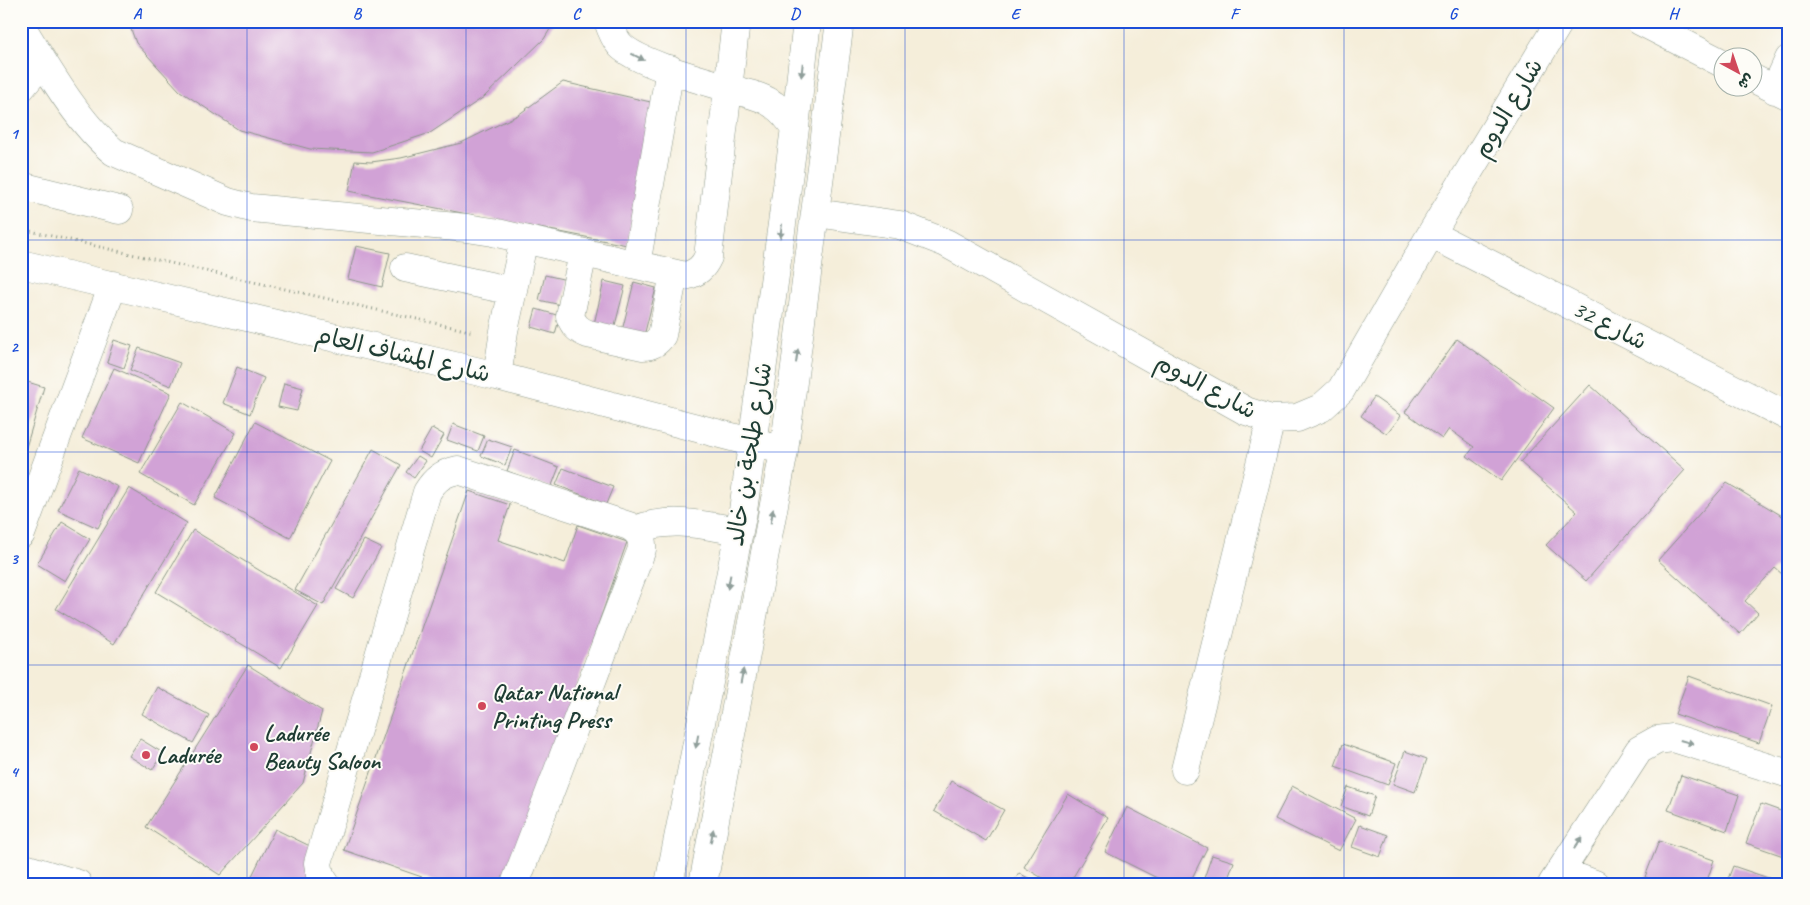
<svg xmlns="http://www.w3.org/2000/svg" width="1810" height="905" viewBox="0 0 1810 905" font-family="Caveat,'Playpen Sans Arabic',sans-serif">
<rect width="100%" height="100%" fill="#fdfcf7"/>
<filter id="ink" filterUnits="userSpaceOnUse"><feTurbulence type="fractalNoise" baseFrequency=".02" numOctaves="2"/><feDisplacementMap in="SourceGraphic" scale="10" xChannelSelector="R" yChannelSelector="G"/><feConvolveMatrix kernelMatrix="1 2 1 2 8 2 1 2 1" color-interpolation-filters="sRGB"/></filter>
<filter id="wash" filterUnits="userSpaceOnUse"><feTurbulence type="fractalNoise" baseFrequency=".0096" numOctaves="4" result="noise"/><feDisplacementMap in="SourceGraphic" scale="20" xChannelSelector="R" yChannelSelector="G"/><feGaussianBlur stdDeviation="1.12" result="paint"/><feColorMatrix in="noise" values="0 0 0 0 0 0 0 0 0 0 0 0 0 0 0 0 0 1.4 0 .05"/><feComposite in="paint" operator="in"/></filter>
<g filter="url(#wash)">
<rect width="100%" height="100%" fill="#f5eeda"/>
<g id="blocks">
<!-- building -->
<path fill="#d1a2d6" d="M128,21H555L544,39L484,97L430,133L372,152L310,149L239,130L180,91L136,43Z
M563,82L655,103L627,245L349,191L355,161L371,162L401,158L461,143L518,115Z
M356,246L390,253L382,287L348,279Z
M545,275L567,280L561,305L539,300Z
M604,281L625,286L614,329L594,324Z
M634,282L656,288L643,340L621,335Z
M536,309L560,316L555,334L531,327Z
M1457,339L1554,408L1501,481L1467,456L1474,447L1449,429L1442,439L1405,412Z
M114,340L132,346L124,368L107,362Z
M139,348L180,363L171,386L130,370Z
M237,367L264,378L250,414L223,403Z
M114,368L171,393L139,463L82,438Z
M21,380L44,387L24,454L21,453Z
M284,383L303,388L297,411L278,407Z
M1590,385L1685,470L1586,581L1546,545L1577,512L1520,462Z
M1374,397L1401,416L1387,434L1361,416Z
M182,402L236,433L194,505L140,474Z
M255,422L330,461L290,538L215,498Z
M453,424L484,436L478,451L447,440Z
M432,428L444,435L431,458L419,451Z
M488,439L512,447L505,465L481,456Z
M373,449L401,465L323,605L295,590Z
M515,450L559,467L551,488L507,471Z
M418,456L426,461L414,478L406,472Z
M79,468L118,487L98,528L58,510Z
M563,468L613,487L606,504L556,485Z
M1727,483L1789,520V580L1775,568L1745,601L1758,613L1740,634L1658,560Z
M129,488L187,523L114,644L56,609Z
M469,491L510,505L498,540L565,563L578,525L627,542L507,884H442L344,850Z
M62,522L90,539L65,581L37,564Z
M193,530L318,606L281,668L156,592Z
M364,540L381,548L353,598L336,589Z
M248,665L322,711L303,783L220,875L146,827Z
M1689,676L1772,706L1759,743L1675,714Z
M157,687L209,715L193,743L142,714Z
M140,739L163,753L152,770L129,756Z
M1343,744L1396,763L1388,785L1335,766Z
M1405,751L1427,759L1415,792L1393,784Z
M1681,775L1739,795L1727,831L1668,810Z
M951,781L1004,810L986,841L934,811Z
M1292,786L1356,819L1339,851L1275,819Z
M1348,787L1375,796L1368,816L1341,806Z
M1068,794L1108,818L1069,884H1052L1024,867Z
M1761,804L1789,814V858L1746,843Z
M1127,807L1207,848L1189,884H1169L1105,852Z
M1360,825L1388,835L1380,857L1352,847Z
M275,829L316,849L314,867L305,884H248Z
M1659,841L1714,860L1706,884H1663L1645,877Z
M1212,855L1234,862L1226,884H1202Z
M1733,866L1783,883V884H1726Z
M1019,873L1039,884H1013Z"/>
</g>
</g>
<g filter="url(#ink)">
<use href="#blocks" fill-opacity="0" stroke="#8a9687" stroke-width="1"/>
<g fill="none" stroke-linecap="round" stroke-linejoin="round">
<!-- minor casing -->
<g stroke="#8a9687" stroke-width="29">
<path id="minor" d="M608,21C611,30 614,38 620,45C639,65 714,83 742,92C754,95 765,98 774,105C783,111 789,119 795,128
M1640,21L1722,63
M21,26C46,66 77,122 114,152L228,202L251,208L467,228L493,232L685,276C697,273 703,268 708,257L736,21
M1752,78L1789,96
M21,88L43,62
M1775,90L1789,59
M21,186L119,210
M816,213L900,225L946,243L1246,411L1271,419L1297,418L1321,408L1341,390L1431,234L1560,21
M1431,234L1789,417
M583,253L570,316C574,326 578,330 588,334L643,346C652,346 657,343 662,335L674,274
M21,264L497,376L770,447
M636,265L670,69
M405,268L513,291
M497,376L504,331L524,239
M635,530C671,516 702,525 739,531
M21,534L113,285
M1185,770L1271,419
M1560,871L1595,884
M326,884L320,875L318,863L427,492C435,479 443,473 458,470L629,526C639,532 643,538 642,549L515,884
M669,884L743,511L795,128L807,21
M703,884L784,451L840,21
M1552,884L1639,750L1657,740L1673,738L1789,774"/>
</g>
<!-- major casing -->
<g stroke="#8a9687" stroke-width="29">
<path id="major" d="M21,867L78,884"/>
</g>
<!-- path -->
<path stroke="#8a9687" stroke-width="3" stroke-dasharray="1 4" stroke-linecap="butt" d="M21,229L474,332"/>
<!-- minor -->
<use href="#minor" stroke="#fff" stroke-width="28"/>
<!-- major -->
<use href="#major" stroke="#fff" stroke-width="28"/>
</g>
<!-- one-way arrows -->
<defs><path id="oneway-solid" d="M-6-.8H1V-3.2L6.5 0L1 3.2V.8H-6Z" transform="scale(1.25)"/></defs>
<g fill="#8f9e9a">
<use href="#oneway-solid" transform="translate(638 57) rotate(27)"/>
<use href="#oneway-solid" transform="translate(802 70) rotate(96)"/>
<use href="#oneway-solid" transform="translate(781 231) rotate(98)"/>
<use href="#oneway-solid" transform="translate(797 356) rotate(-82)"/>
<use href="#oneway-solid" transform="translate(772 516) rotate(-80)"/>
<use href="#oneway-solid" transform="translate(729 582) rotate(101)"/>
<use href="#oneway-solid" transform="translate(742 676) rotate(-79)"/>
<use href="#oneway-solid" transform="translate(697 741) rotate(101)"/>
<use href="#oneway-solid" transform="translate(1687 742) rotate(16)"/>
<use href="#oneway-solid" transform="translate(712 836) rotate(-79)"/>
<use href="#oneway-solid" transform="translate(1578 843) rotate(-57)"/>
</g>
</g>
<!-- grid -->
<path fill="none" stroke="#1d4ed8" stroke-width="1" stroke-opacity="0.55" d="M247,21V884M466,21V884M686,21V884M905,21V884M1124,21V884M1344,21V884M1563,21V884M21,240H1789M21,452H1789M21,665H1789"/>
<!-- markers -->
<g fill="#d1495b" stroke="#fdfcf7" stroke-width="2">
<circle cx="482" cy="706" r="5"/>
<circle cx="254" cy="747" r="5"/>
<circle cx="146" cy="755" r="5"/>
</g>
<g text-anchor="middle" stroke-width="4" stroke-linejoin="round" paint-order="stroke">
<!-- street labels -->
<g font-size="24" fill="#1f3d34" stroke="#fdfcf7">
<text transform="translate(1508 108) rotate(-59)" y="8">شارع الدوم</text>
<text transform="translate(1610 325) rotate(27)" y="8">شارع 32</text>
<text transform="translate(403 354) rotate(13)" y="8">شارع المشاف العام</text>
<text transform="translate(1206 386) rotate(28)" y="8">شارع الدوم</text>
<text transform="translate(749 454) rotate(-81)" y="8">شارع طلحة بن خالد</text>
</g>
<!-- poi labels -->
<g font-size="24" font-weight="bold" fill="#1f3d34" stroke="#fdfcf7" text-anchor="start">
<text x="492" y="700">Qatar National<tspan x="492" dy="28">Printing Press</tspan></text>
<text x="264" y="741">Ladurée<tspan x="264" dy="28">Beauty Saloon</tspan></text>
<text x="156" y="763">Ladurée</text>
</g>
</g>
<!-- margin -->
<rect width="1810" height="905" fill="none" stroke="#fdfcf7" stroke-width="55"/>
<!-- north arrow -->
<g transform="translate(1738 72) rotate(140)"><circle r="24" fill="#fdfcf7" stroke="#a4b0a9"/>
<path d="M0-4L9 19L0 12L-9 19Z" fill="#d1495b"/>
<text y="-8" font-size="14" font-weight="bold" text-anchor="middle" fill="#1f3d34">ش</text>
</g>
<rect x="28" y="28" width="1754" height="850" fill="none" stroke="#1d4ed8" stroke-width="2"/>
<g font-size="16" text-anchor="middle" font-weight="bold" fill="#1d4ed8">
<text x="137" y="19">A</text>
<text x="357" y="19">B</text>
<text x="576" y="19">C</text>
<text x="795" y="19">D</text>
<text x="1015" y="19">E</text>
<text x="1234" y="19">F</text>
<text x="1453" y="19">G</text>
<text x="1673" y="19">H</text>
<text x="14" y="139">1</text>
<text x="14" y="352">2</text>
<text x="14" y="564">3</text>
<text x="14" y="777">4</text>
</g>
</svg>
